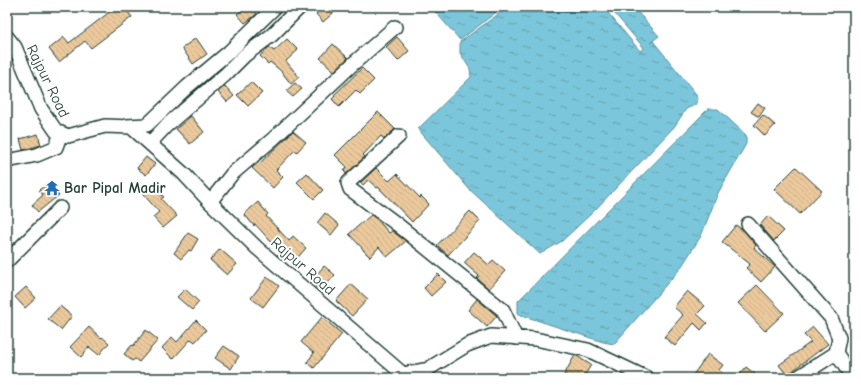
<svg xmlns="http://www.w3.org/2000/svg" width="861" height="385" viewBox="0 0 861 385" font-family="'Comic Neue',sans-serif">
<defs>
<pattern id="water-ripples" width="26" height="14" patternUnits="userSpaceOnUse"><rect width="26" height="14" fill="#7bc6db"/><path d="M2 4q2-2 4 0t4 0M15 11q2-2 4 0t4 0" fill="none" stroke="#64a2b2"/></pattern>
<pattern id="building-back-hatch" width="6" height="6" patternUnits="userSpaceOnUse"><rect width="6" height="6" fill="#ecc99d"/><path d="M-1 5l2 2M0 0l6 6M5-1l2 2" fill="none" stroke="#caae88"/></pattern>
</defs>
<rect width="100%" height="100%" fill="#fff"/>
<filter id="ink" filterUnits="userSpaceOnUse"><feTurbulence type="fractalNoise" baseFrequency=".025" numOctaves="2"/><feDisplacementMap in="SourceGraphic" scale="8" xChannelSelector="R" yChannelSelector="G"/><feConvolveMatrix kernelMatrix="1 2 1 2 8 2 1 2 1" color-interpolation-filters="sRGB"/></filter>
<g filter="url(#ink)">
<!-- water -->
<path fill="url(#water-ripples)" stroke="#568f98" d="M431,7H503L460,40Z
M508,7H603L640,51L644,48L609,7H633L659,36L650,43L653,41L696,94L698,99L695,105L686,109L674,127L593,212L562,241L540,254L469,189L418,129L471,77L470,69L460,53V42Z
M708,109H718L746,135V144L718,193L701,236L680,269L614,344L603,342L518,314V301Z"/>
<!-- building -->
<path fill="url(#building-back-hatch)" stroke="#1f3d34" d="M116,7H124L132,17L91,48L85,41L59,62L49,49L64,37L69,43Z
M246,7H251L257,14L245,23L237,14Z
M324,7H340L323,22L316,14Z
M397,37L409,51L398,61L386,47Z
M196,38L207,54L193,64L182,48Z
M287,39L298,50L286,61L299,77L291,84L281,71L270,62L268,64L260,56L269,47L274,51Z
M333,44L348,58L334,71L320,58Z
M362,68L374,80L360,94L356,90L339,107L332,99L335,96L334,95Z
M251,82L262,93L248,106L237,95Z
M295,83L302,89L293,97L286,91Z
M225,86L234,96L227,102L218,92Z
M758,103L765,108L759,117L751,112Z
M378,112L395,129L384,139L381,136L363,155L365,157L346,174L344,171L347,167L335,155Z
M763,115L775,125L765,136L754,125Z
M191,116L204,132L190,144L176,129Z
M293,131L306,142L297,152L295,150L276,170L283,177L273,188L252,168L259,162L260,163Z
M38,134L41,145L23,150L20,139Z
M146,157L155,164L146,175L137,168Z
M796,167L822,191L800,214L774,189Z
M376,168L389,181L397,174L420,198L421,196L429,204L412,222L378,187L377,188L368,180L363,185L360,183Z
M307,173L323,190L314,199L297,182Z
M49,182L59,195L38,212L32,205L43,195L39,190Z
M151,184L164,197L161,199L177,216L163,228L153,217L159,212L142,193Z
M258,202L268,214L266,216L289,241L293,236L306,248L293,263L282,254L255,224L254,226L244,214Z
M470,211L480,221L448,255L437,245Z
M325,213L339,225L331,235L317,223Z
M371,215L377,219L389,233L392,231L406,241L387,257L379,247L370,257L363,250V249L349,234Z
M768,216L784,231L774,241L760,225Z
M736,225L745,232L756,245L754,248L775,267L761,282L746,268L750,264L722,242Z
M188,233L198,239L191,251L189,250L181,259L174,253Z
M220,249L237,264L227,275L210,260Z
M474,252L489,265L493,260L505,271L489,289L477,278L479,276L464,263Z
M324,266L335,275L321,291L310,282Z
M438,274L446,282L431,296L424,288Z
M267,277L279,286L263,307L251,298Z
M351,284L368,299L352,316L336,301Z
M757,285L784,313L765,331L738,303Z
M26,287L36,298L25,308L15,297Z
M185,289L199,302L192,310L177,297Z
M687,291L705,306L697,314L707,323L701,330L694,323L675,346L664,337L683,315L674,307Z
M477,299L497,316L487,327L468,310Z
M60,306L72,316L61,330L48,319Z
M322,317L342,334L314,368L307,362L314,353L301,342Z
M196,320L206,330L195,342L191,339L173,359L162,348L172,337L177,342Z
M89,327L101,338L102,337L109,343L99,355L89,347L81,357L70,347Z
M813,327L828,344L787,375L779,365L811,342L804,335Z
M146,330L158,340L139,362L135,359L132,361L124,354L132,345L133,346Z
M224,346L239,356L231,369L215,358Z
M708,354L723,365L719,370L728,378H697L693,375Z
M575,355L591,365L583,378H569L564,375Z
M746,367L760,378H737Z"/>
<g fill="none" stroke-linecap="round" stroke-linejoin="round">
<!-- minor casing -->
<g stroke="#1f3d34" stroke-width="16">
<path id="minor" d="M7,37L15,47L41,109L56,131L68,136L105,126L131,127L184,174L210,202L257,248L403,374L428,369L467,345L491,336L535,339L588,350L647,378
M126,126L147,125L187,87L229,52L275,7
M399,136L348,183L350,189L398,225L503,310L516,338
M150,143L167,125L225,75L245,55L272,35L300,7
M7,161L37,155L56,147L61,133
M210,202L232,174L273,139L354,63L395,27
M748,224L831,318L839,338L836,353
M7,261L60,208
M797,378L836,353L853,378"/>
</g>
<!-- minor -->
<use href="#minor" stroke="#fff" stroke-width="13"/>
</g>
</g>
<!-- icons -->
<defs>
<g id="temple-bare" transform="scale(1.2)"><path d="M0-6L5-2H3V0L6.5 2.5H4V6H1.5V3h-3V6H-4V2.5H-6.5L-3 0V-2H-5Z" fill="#1f6fb2" stroke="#fff" stroke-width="2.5" paint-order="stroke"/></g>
</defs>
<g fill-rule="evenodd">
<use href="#temple-bare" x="52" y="188"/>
</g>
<g text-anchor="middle" stroke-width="4" stroke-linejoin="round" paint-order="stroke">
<!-- street labels -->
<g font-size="15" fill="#1f3d34" stroke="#fff">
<text transform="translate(48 81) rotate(64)" y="5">Rajpur Road</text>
<text transform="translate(303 266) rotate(41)" y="5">Rajpur Road</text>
</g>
<!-- poi labels -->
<g font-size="15" font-weight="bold" fill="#1f3d34" stroke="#fff" text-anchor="start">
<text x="64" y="193">Bar Pipal Madir</text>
</g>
</g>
<!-- margin -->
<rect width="861" height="385" fill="none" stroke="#fff" stroke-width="24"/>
<rect x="12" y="12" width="837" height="361" fill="none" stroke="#1f3d34" stroke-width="1.5" filter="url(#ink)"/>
</svg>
